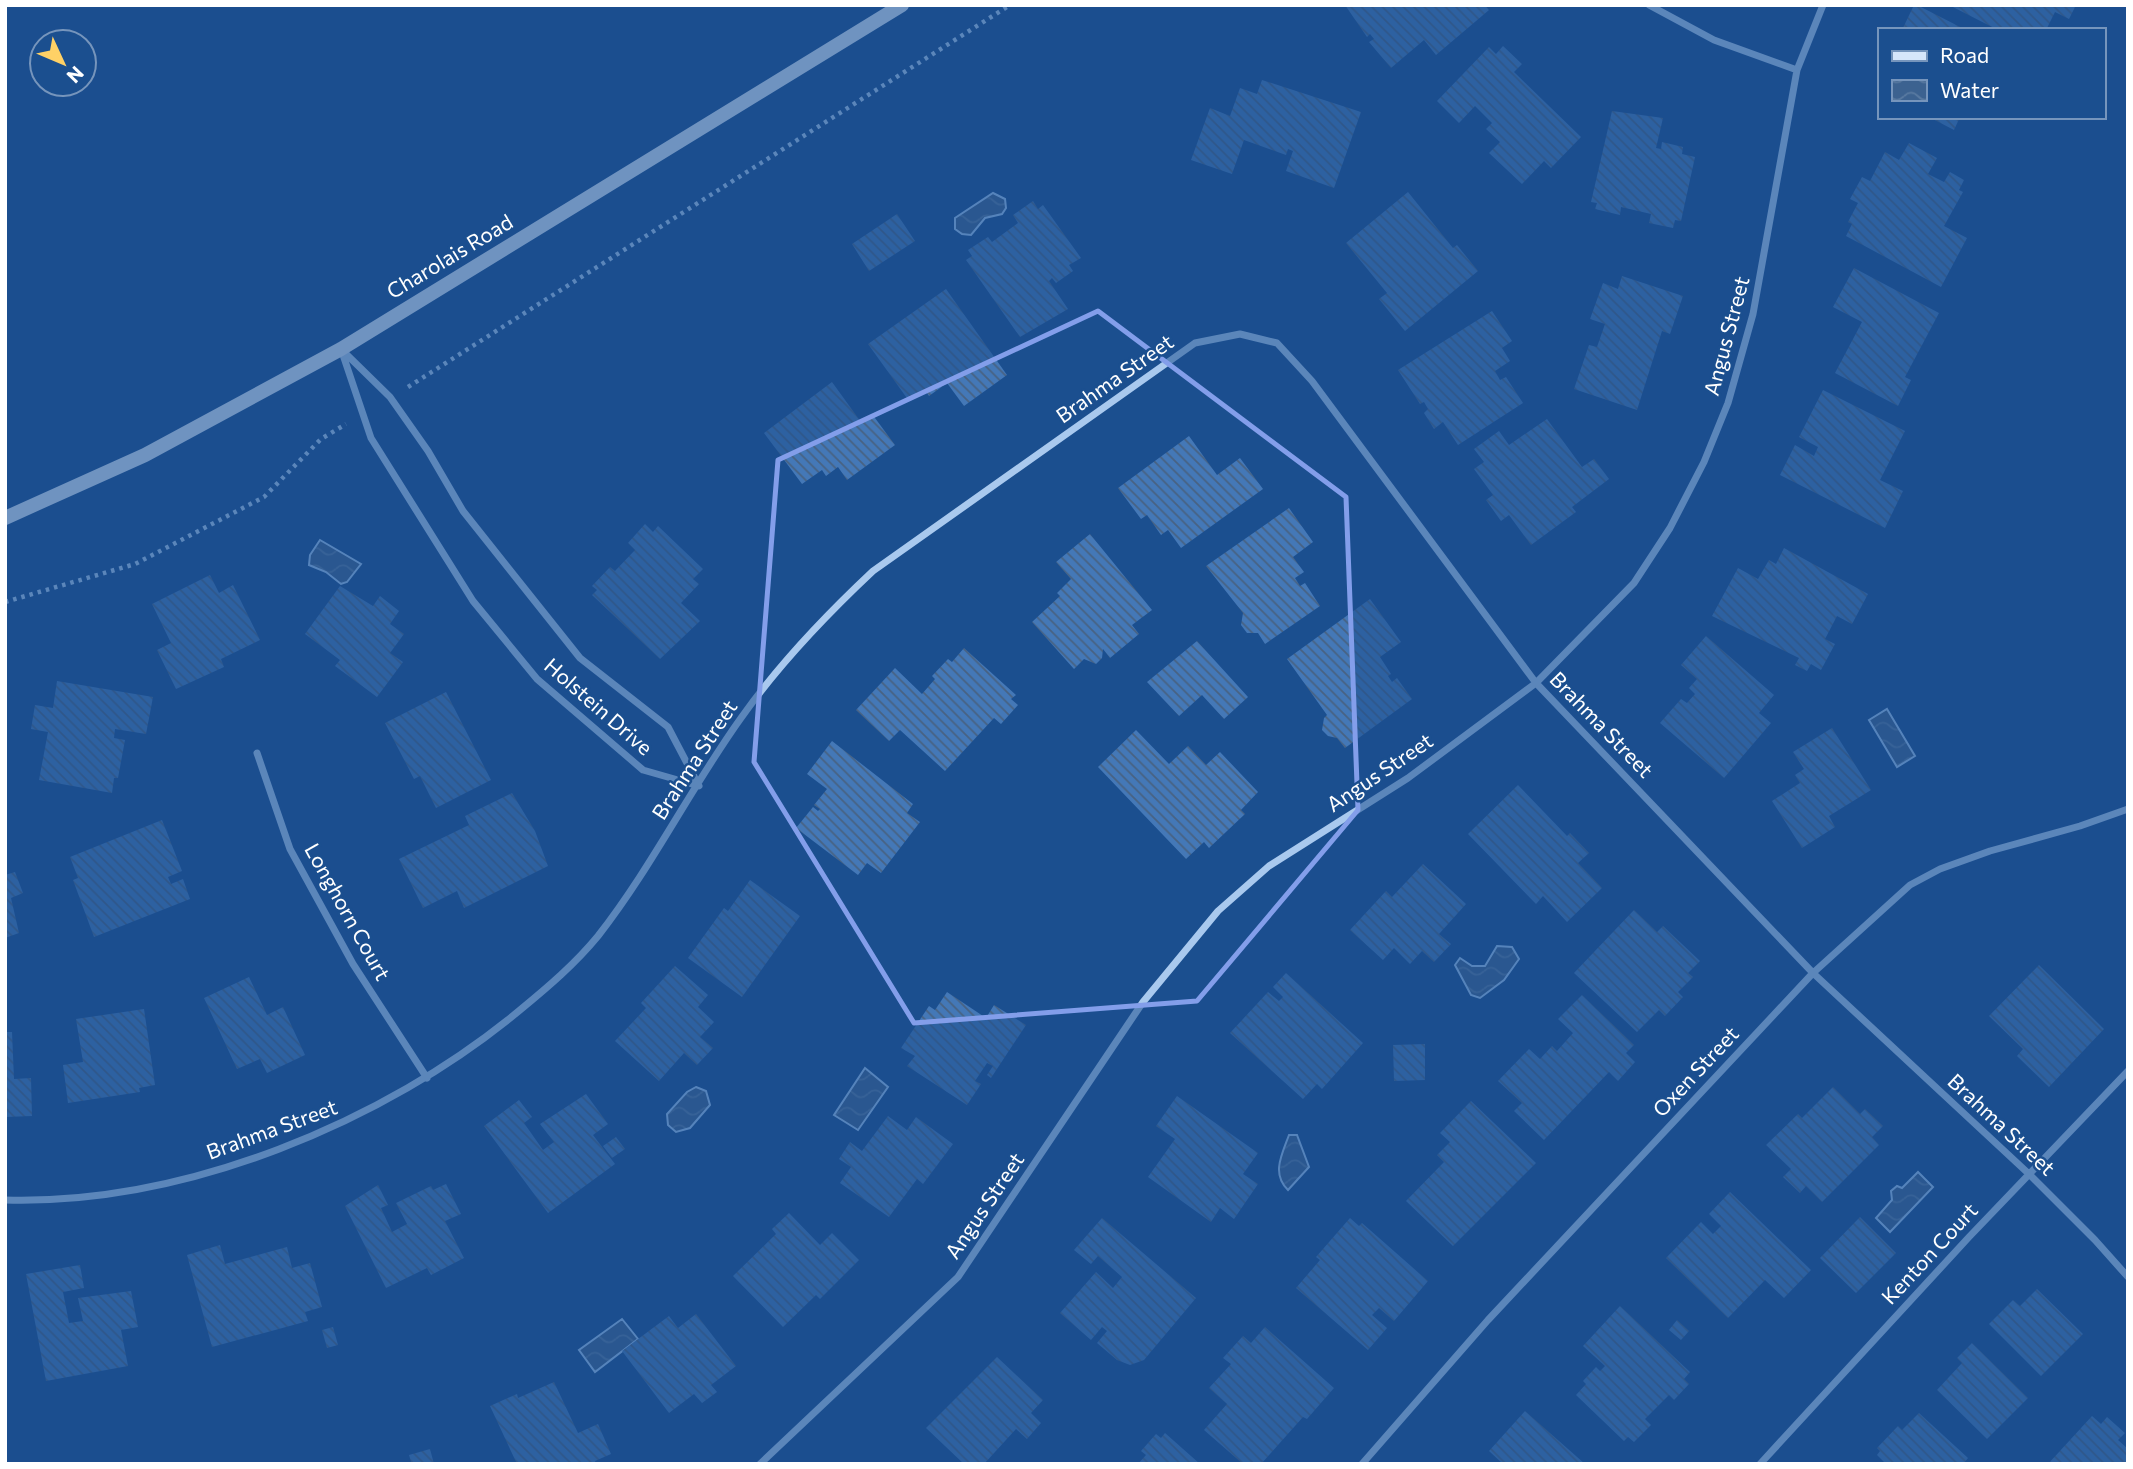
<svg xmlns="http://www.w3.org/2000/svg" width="2133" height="1469" viewBox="0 0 2133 1469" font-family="Commissioner,sans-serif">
<defs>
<pattern id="water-waves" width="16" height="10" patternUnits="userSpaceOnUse" patternTransform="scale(1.75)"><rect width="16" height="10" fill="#3c6290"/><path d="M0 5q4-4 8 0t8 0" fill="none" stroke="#597aa1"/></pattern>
<pattern id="building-back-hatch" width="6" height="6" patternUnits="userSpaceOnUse" patternTransform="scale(1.75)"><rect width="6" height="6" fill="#4478b7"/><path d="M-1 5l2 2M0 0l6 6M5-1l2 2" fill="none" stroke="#486282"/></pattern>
</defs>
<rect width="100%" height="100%" fill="#1b4f8f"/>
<!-- water -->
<path fill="url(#water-waves)" stroke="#9cc4f0" stroke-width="2" d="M993,193L1005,199L1006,208L1002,214L985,218L971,235L962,234L955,229V218Z
M320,540L361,564L347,582L341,584L326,572L309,565L310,555Z
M1887,709L1915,756L1897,767L1869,720Z
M1497,946L1512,947L1519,959L1504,980L1480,998L1471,995L1455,965L1460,958L1472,966H1485Z
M865,1068L888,1087L858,1130L834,1115Z
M696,1087L706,1091L710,1105L690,1128L676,1132L668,1125L667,1114L687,1092Z
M1289,1135H1297L1309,1167L1288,1190C1271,1174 1282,1154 1289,1135Z
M1918,1172L1933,1187L1890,1232L1876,1218L1892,1200L1891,1191L1897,1186L1902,1188Z
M622,1319L638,1339L595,1372L579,1350Z"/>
<!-- building -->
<path fill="url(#building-back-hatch)" d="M1345,5H1485L1489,10L1436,55L1424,40L1391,68L1369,42L1374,39L1370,34L1367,37Z
M1914,5H1917L1966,30H1902Z
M1949,5H2076L2069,19L2055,12L2046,30H1998Z
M1503,46L1522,64L1514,72L1581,137L1551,168L1544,161L1522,184L1489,153L1500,142L1486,129L1492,123L1475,106L1459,123L1437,101L1489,47L1496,54Z
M1262,80L1361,112L1334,188L1286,171L1293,151L1288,149L1286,155L1244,140L1232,174L1191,160L1210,108L1230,116L1240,88L1257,94Z
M1612,111L1663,118L1656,148L1661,149L1662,142L1683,147L1682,154L1695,157L1681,221L1675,220L1673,228L1649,223L1651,214L1621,207L1620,215L1595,209L1597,203L1591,202Z
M1929,117H1960L1954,130Z
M1909,143L1937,158L1928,174L1944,182L1950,172L1964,180L1959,190L1963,192L1944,226L1967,238L1941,287L1846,236L1852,224L1848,222L1858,203L1850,199L1862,177L1870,181L1885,152L1899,160Z
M1408,192L1453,248L1457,245L1478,271L1405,331L1379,299L1387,293L1346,243Z
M1033,201L1038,209L1043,205L1081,258L1069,265L1073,271L1056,283L1052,278L1049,281L1068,309L1020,337L966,260L972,256L968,250L988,237L992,242L1018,223L1013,215Z
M897,214L915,241L869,271L852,244Z
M1854,268L1939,313L1905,377L1911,380L1898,406L1835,373L1862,322L1833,307Z
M1622,276L1683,296L1670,334L1662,331L1637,410L1574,389L1589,345L1597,347L1605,324L1590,319L1603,283L1618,289Z
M946,289L1007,375L964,406L947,383L929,396L925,390L909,401L868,344Z
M1492,311L1512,341L1502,348L1510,361L1495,371L1500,380L1506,377L1523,403L1458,445L1443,422L1434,429L1424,413L1428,409L1424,402L1420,404L1398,370Z
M832,382L861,422L872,414L895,445L847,480L838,467L826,476L822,470L802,484L764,433Z
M1823,390L1905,431L1880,480L1903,491L1885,528L1780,475L1795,445L1814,456L1818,447L1799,437Z
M1547,419L1582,467L1594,459L1609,479L1572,507L1576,512L1531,545L1509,515L1501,521L1486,500L1493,495L1474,469L1484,462L1474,449L1499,431L1509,445Z
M1189,436L1217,475L1240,458L1263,489L1181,548L1168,530L1161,535L1147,515L1141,519L1118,488Z
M1289,508L1313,542L1293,557L1304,572L1295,578L1300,586L1305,583L1320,606L1265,644L1258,633H1247L1241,625L1243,613L1206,566Z
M645,524L653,532L658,526L703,569L693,579L699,584L681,603L700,621L660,659L592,595L597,590L592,586L610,567L615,571L635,550L628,543Z
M1090,534L1152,610L1132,625L1139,634L1110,658L1103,649L1102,658L1096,664L1084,659L1074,669L1032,622L1060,596L1057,593L1071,579L1056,562Z
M1784,548L1868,594L1852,624L1837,616L1825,639L1835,644L1821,670L1811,664L1807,671L1795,665L1799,658L1712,616L1738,568L1758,579L1769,560L1776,564Z
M210,575L219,593L233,585L260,640L221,659L224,667L176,689L157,650L171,643L152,604Z
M340,586L373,606L380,596L399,611L390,624L404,634L390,653L403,662L377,697L335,666L340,660L305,634Z
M1370,599L1401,642L1380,657L1391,674L1388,676L1392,682L1397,678L1412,699L1345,748L1337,738L1328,736L1322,730L1324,718L1327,715L1287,659Z
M1706,636L1774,695L1759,713L1771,723L1724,778L1660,723L1681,699L1687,703L1695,694L1689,688L1697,679L1681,665Z
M1197,641L1248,697L1224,719L1202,695L1179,716L1147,682Z
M964,648L1016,695L1011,699L1018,705L1001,724L994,718L945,771L900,730L889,741L856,710L895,668L922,694L935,679L932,676L948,659L952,662Z
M57,681L153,697L146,734L115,729L114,738L125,740L118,778H114L112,793L39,780L48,732L31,729L35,705L53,708Z
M446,692L491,780L436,808L420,776L414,779L385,723Z
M1832,728L1871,790L1829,816L1835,827L1802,848L1772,801L1800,783L1795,775L1804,769L1793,752Z
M1136,730L1169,764L1188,746L1206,765L1220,752L1258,792L1241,810L1245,814L1209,848L1204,842L1186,859L1098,767Z
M832,741L913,804L907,813L920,822L881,873L867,863L858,875L796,828L813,807L818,811L820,809L814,805L827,789L807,774Z
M1518,785L1567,836L1570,833L1589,853L1578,863L1602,888L1567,922L1543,896L1536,904L1468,834Z
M512,793L535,831L548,866L464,908L457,891L423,908L399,859L469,825L465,816Z
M162,820L182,871L168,877L171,884L183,879L190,899L94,937L73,880L78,878L70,857Z
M1423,864L1466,904L1439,934L1451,944L1434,962L1422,951L1410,964L1394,948L1383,960L1350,930L1386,891L1392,897Z
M15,872L23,893L11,898L19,933L5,938V875Z
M750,880L800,916L742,997L688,958L724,908L728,911Z
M1634,910L1657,932L1663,926L1700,961L1688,973L1693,977L1678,992L1683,997L1665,1016L1659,1010L1637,1032L1574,973Z
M2039,965L2104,1029L2049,1087L2017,1056L2023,1049L1989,1016Z
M675,966L708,995L698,1007L714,1022L700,1037L713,1048L697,1065L684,1053L659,1081L615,1041L646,1008L641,1003Z
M1286,973L1363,1043L1322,1089L1317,1084L1303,1099L1230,1033L1268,992L1279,1001L1283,997L1273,987Z
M249,977L267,1015L283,1007L305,1055L267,1073L260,1059L237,1069L204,998Z
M947,992L986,1018L994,1005L1026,1025L991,1078L987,1075L993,1066L987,1063L975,1081L981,1084L967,1105L907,1066L915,1056L901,1048L929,1006L935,1010Z
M1582,995L1634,1045L1626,1053L1635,1062L1618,1081L1609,1072L1544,1140L1514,1111L1522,1103L1498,1081L1529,1049L1540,1059L1552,1046L1557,1051L1573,1033L1558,1019Z
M144,1009L155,1085L139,1088L140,1092L68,1103L63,1065L83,1062L76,1019Z
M5,1032H12L14,1079L31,1078L32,1116L5,1117Z
M1425,1044V1080L1394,1081L1393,1045Z
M1833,1087L1860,1114L1865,1109L1883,1126L1872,1137L1879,1145L1822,1202L1806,1186L1800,1193L1783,1177L1791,1169L1766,1145L1798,1114L1802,1118Z
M586,1094L608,1124L593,1135L615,1164L548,1213L484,1126L519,1100L532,1117L524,1123L543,1150L554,1142L540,1124Z
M1177,1096L1258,1153L1243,1174L1258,1184L1234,1219L1220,1208L1211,1222L1148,1177L1175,1139L1156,1126Z
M1471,1101L1536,1163L1453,1246L1406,1201L1444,1162L1437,1155L1450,1142L1440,1133Z
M888,1116L907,1130L916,1117L953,1144L923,1184L917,1179L889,1217L840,1183L851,1167L839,1159L850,1142L862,1151Z
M616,1137L625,1149L612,1158L603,1146Z
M446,1184L461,1214L445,1221L464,1258L431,1275L427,1268L386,1288L345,1206L378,1185L388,1205L381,1208L392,1232L407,1224L396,1203L431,1186L433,1190Z
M1730,1192L1811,1270L1784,1298L1765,1280L1728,1318L1666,1258L1701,1222L1713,1234L1721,1226L1709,1214Z
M789,1213L820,1245L832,1233L859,1260L820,1299L816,1295L783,1327L733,1276L776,1234L772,1229Z
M1860,1217L1896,1253L1856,1293L1820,1258Z
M1102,1218L1196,1298L1144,1360L1130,1365L1117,1360L1097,1343L1107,1331L1102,1327L1091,1340L1060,1313L1096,1272L1113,1288L1122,1277L1098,1256L1091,1264L1074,1250Z
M1350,1218L1359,1226L1362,1223L1428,1281L1394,1321L1379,1308L1372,1315L1387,1328L1368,1350L1296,1288L1320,1260L1316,1257Z
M220,1245L225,1264L287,1247L292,1268L310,1263L322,1307L305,1312L308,1321L212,1347L187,1255Z
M80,1265L84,1288L63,1292L69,1323L83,1321L78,1298L131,1291L138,1327L121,1330L128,1366L46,1381L26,1274Z
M2037,1289L2083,1334L2041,1376L1989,1324L2013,1300L2020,1306Z
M1620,1306L1690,1372L1684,1379L1689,1384L1674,1400L1669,1395L1645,1419L1651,1425L1634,1442L1628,1437L1624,1441L1576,1395L1586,1384L1583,1381L1596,1367L1600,1371L1605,1366L1583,1346Z
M696,1314L736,1366L711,1385L717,1392L702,1403L694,1394L669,1413L622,1351L669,1316L678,1328Z
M1677,1320L1689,1331L1681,1340L1669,1330Z
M333,1327L338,1345L327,1348L322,1330Z
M1265,1327L1334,1388L1307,1419L1303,1417L1261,1464H1243L1204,1430L1227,1404L1209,1388L1231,1364L1223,1358L1243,1336L1251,1343Z
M1972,1343L2028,1398L1987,1439L1937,1390L1962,1363L1957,1358Z
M997,1357L1043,1400L1031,1413L1041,1423L1027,1439L1016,1429L984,1464H964L926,1428Z
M554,1382L578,1433L598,1424L611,1454L595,1461L596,1464H517L490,1406L517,1394L518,1398Z
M1525,1411L1585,1464H1503L1489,1451Z
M1919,1413L1968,1458L1963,1464H1886L1877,1455L1880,1451L1877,1448L1898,1426L1902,1430Z
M2092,1416L2101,1424L2107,1417L2125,1433L2118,1440L2128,1449V1464H2048Z
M1165,1433L1200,1464H1138L1146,1455L1141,1451L1156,1434L1161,1438Z
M430,1449L434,1464H406L411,1462L409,1455Z"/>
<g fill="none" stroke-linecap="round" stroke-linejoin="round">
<!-- path -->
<path stroke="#a9c9ee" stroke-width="4.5" stroke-dasharray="3.5 5" stroke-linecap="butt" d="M408,387L1010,5
M5,602L135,564L264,497L321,439L346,424"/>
<!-- street -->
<path stroke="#a9c9ee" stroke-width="7" d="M1649,5L1714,40L1797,70
M341,349L390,397L428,451L463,511L580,658L668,727L699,786L643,770L537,679L473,601L371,438Z
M257,753L290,849L353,964L427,1078
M5,1200C184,1205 384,1123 520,1010C548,987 575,964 598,936C652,867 690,789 741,718C779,664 825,616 873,571L1195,343L1240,334L1277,343L1312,381L1536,683L1813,973L2029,1174L2095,1240L2128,1277
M760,1464L958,1277L1143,1002L1218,911L1269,866L1408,778L1536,683L1634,583L1670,528L1704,462L1728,403L1753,314L1797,70L1823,5
M1362,1464L1488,1320L1813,973L1910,885L1940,869L1990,851L2080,826L2128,809
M1760,1464L1969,1237L2128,1071"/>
<!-- secondary -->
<path stroke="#d6e6fa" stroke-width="14" d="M5,518L145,455L341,349L902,5"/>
</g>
<!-- marked area -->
<path d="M0 0H2133V1469H0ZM1098,311L1346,497L1358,810L1197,1001L914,1023L754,762L778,460Z" fill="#1b4f8f" fill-opacity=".55" fill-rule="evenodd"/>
<path fill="none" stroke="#839eea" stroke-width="5" stroke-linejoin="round" d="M1098,311L1346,497L1358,810L1197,1001L914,1023L754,762L778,460Z"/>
<g text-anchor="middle" stroke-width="5" stroke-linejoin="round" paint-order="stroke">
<!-- street labels -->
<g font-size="21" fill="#fff" stroke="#1b4f8f">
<text transform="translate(450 257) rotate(-31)" y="7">Charolais Road</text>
<text transform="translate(1727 336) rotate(-75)" y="7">Angus Street</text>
<text transform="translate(1115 379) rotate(-35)" y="7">Brahma Street</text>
<text transform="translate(598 707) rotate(41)" y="7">Holstein Drive</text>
<text transform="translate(1601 725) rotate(46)" y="7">Brahma Street</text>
<text transform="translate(695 760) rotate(-57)" y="7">Brahma Street</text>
<text transform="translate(1380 773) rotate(-34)" y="7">Angus Street</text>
<text transform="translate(347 912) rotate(61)" y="7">Longhorn Court</text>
<text transform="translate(1696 1072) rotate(-47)" y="7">Oxen Street</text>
<text transform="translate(2001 1125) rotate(43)" y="7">Brahma Street</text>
<text transform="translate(272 1130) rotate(-20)" y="7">Brahma Street</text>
<text transform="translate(985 1206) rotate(-56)" y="7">Angus Street</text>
<text transform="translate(1930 1254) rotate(-47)" y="7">Kenton Court</text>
</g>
</g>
<!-- border -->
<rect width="2133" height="1469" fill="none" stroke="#ffffff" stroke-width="14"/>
<!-- legend -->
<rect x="1878" y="28" width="228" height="91" fill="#1b4f8f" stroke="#7695bc" stroke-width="2"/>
<rect x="1892" y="51" width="35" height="10" fill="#d6e6fa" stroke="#7695bc" stroke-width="2"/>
<text x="1940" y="63" font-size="21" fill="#ffffff">Road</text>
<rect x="1892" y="80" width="35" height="21" fill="url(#water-waves)" stroke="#7695bc" stroke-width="2"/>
<text x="1940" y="98" font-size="21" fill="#ffffff">Water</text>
<!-- north arrow -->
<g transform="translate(63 63) rotate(134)"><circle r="33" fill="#1b4f8f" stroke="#7695bc" stroke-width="2"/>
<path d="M0-5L12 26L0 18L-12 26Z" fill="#ffd166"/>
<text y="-10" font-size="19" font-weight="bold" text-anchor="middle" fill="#ffffff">N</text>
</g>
</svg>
